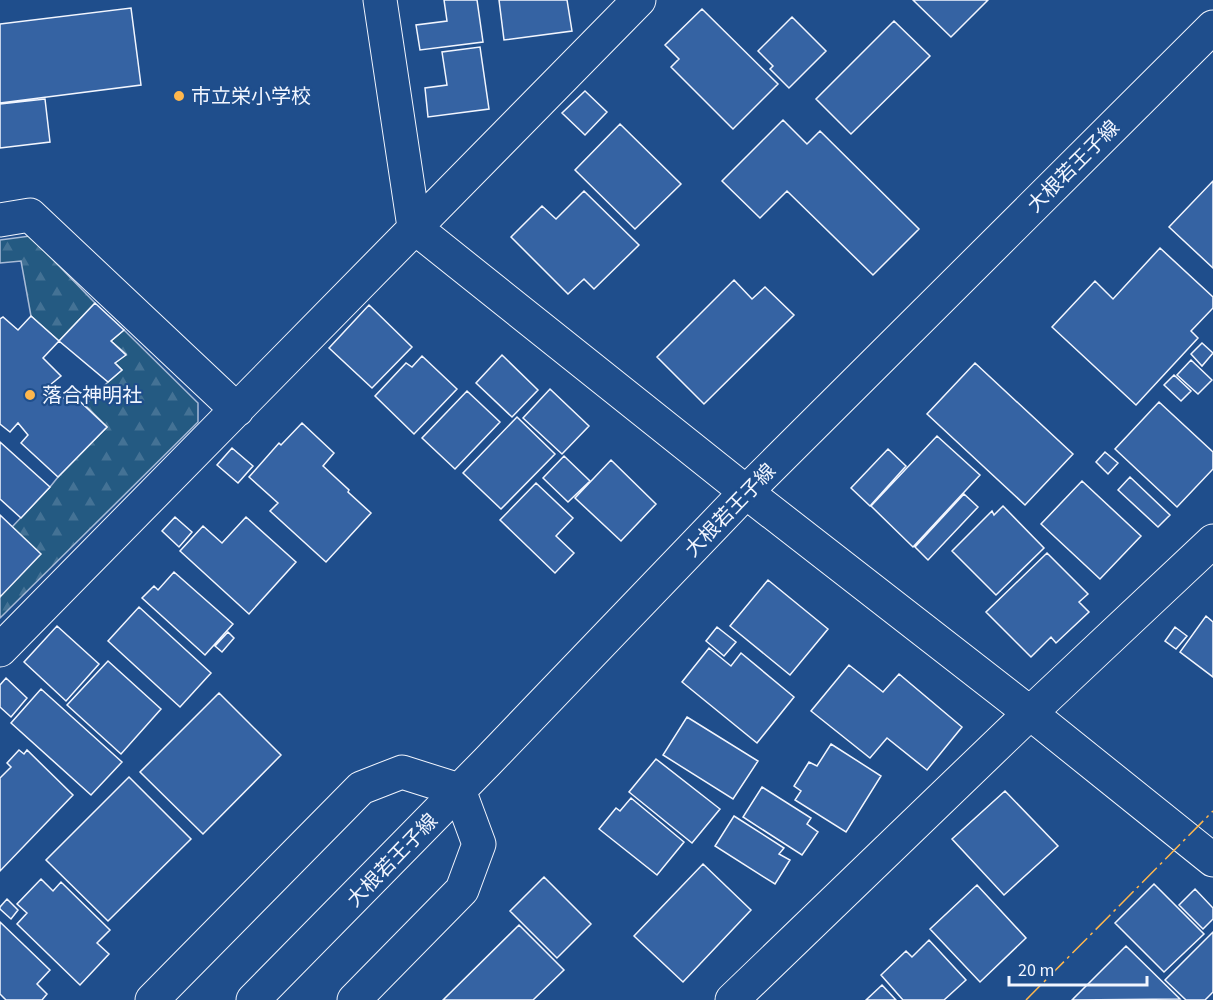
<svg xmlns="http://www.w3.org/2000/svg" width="1213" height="1000" viewBox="0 0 1213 1000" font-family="'Source Sans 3','Noto Sans JP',sans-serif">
<defs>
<pattern id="forest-firs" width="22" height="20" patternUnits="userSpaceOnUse" patternTransform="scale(1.5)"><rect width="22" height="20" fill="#245a82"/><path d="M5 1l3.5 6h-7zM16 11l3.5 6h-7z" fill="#447295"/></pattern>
</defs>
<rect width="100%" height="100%" fill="#1f4e8c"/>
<!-- forest -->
<path fill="url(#forest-firs)" stroke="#a8bbd7" stroke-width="1.5" d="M30,236L95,303L59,341L31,316L21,261L0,263V240Z
M124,330L198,403V422L0,618V597L12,527L50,487L58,477L107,427L85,405L108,382L122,370L115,363L126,354L111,341Z"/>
<!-- building -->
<path fill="#3563a3" stroke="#f2f6ff" stroke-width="1.5" d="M444,0H477L483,42L420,50L416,25L447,21Z
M499,0H567L572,31L504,40Z
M913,0H988L951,37Z
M131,8L141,85L0,103V24Z
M702,9L778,84L733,129L671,67L679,59L665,45Z
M792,17L826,51L789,88L770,69L773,66L758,51Z
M894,21L930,56L851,134L816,99Z
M480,47L489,109L428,117L425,88L447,85L442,52Z
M585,91L607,112L585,135L562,113Z
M45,99L50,142L0,148V104Z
M783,120L807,144L820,131L919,229L873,275L787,191L760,218L722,181Z
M620,124L681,184L635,229L575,170Z
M1213,181V268L1169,227Z
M584,191L639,245L594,289L584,279L568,294L511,237L542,206L556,219Z
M1160,248L1213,297V308L1191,331L1198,338L1136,405L1052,327L1095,281L1113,299Z
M734,280L752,299L765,287L794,315L704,404L657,357Z
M95,303L124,330L111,341L126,355L115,363L122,370L108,382L59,341Z
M369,305L412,347L372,388L329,348Z
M31,316L59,341L43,358L61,376L50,385L63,398L71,393L107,427L58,477L21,443L28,435L18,423L10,432L0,424V319L3,317L18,330Z
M1202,343L1213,353L1202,366L1191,354Z
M502,355L538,390L512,417L476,383Z
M422,356L457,389L414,434L375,396L406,363L412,367Z
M1191,360L1212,380L1198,394L1177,375Z
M975,363L1073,454L1025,505L927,414Z
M1174,375L1191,391L1181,401L1164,385Z
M550,389L589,426L562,454L523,418Z
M467,391L500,422L455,469L422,438Z
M1159,402L1213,452V469L1177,507L1115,449Z
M517,417L555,454L501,509L463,473Z
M302,423L334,453L323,466L349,490L348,492L371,513L326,562L270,511L278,503L249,477L279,443L281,445Z
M937,436L980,475L913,547L871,506Z
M0,442L50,487L21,518L0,499Z
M232,448L253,466L238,483L217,465Z
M888,449L906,466L870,506L851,488Z
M1105,452L1118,463L1108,474L1096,462Z
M564,456L590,481L568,502L543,478Z
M611,460L656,504L621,541L575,498Z
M1130,477L1170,515L1158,527L1118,490Z
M1082,481L1141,536L1100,579L1041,524Z
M536,483L573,518L556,536L574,553L555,573L500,520Z
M964,494L978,507L928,560L915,547Z
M1003,506L1044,548L996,595L952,551L992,511L994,515Z
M0,515L41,554L0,597Z
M175,517L192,532L179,547L162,531Z
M246,517L296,562L249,614L180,551L203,526L222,543Z
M1047,553L1088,594L1079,602L1089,612L1056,643L1051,637L1031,657L986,612Z
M174,572L233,624L205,655L142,598L154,586L158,590Z
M768,580L828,629L790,675L730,626Z
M139,607L211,673L180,707L108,641Z
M1206,616L1213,622V677L1180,652Z
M57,626L99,664L66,701L24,662Z
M717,627L736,642L724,656L706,641Z
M1175,627L1187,636L1176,649L1165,641Z
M228,632L234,638L222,652L215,646Z
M709,648L731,666L741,653L794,697L757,743L682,682Z
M108,661L161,709L121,754L67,705Z
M849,665L883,692L899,674L962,727L927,770L887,738L870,758L811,711Z
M6,678L27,698L11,717L0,707V685Z
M41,689L122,762L91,795L11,723Z
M219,693L281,755L203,834L140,772Z
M687,717L758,761L733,799L663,755Z
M831,744L881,776L846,832L795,800L801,791L794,786L809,762L817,766Z
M19,750L24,754L27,750L73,795L0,871V778L11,767L7,763Z
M656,759L720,809L692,843L629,792Z
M129,777L191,839L108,921L46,860Z
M762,787L811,818L807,824L818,832L802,855L743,817Z
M1005,791L1058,846L1004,895L952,839Z
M631,798L684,842L657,875L599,829L616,808L620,811Z
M734,816L784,848L779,854L790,860L775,884L715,846Z
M703,864L751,910L683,982L634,936Z
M544,877L591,924L557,958L510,911Z
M41,879L53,891L61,882L110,930L97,943L109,954L80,985L17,924L27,913L17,904Z
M1154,884L1204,934L1164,972L1115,923Z
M977,885L1026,938L980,982L930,929Z
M1195,889L1213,908V919L1203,929L1179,905Z
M7,899L18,910L11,919L0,909V907Z
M0,922L50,970L37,984L47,994L42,1000H6L0,994Z
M519,925L564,970L533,1000H443Z
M1213,932V992L1205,1000H1186L1165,980Z
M929,940L966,980L944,1000H903L881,975L906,951L912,957Z
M1126,946L1180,999L1072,1000Z
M882,985L896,1000H866Z"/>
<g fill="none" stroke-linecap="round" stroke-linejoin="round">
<!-- minor casing -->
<g stroke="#f2f6ff" stroke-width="35">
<path id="minor" d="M380,0L414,227L746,492L1030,713L1213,860
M0,220L30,215L237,410
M0,650L639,0
M152,1000L361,788L402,772L459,790L479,844L462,890L354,1000
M253,1000L487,762L746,492L1213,27
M732,1000L1030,713L1213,541"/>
</g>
<!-- minor -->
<use href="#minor" stroke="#1f4e8c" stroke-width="33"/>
<!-- power -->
<path stroke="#ffb74d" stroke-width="1.5" stroke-dasharray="21 4.5 3 4.5" stroke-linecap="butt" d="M1026,1000L1213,811"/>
</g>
<!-- markers -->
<g fill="#ffb74d" stroke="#1f4e8c" stroke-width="2">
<circle cx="179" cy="96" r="6"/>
<circle cx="30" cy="395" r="6"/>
</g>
<g text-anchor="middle" stroke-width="4.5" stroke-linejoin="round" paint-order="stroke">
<!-- poi labels -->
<g font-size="20" fill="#f2f6ff" stroke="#1f4e8c" text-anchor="start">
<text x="191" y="103">市立栄小学校</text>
<text x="42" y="402">落合神明社</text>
</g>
<!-- street labels -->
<g font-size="20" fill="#f2f6ff" stroke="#1f4e8c">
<text transform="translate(1073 166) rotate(-45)" y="7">大根若王子線</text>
<text transform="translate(730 510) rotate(-46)" y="7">大根若王子線</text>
<text transform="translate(392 860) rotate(-46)" y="7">大根若王子線</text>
</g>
</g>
<!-- scale -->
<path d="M1009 976v9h138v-9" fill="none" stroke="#f2f6ff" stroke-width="3"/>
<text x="1018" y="976" font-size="18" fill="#f2f6ff" stroke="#1f4e8c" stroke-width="4.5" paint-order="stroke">20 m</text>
</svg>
